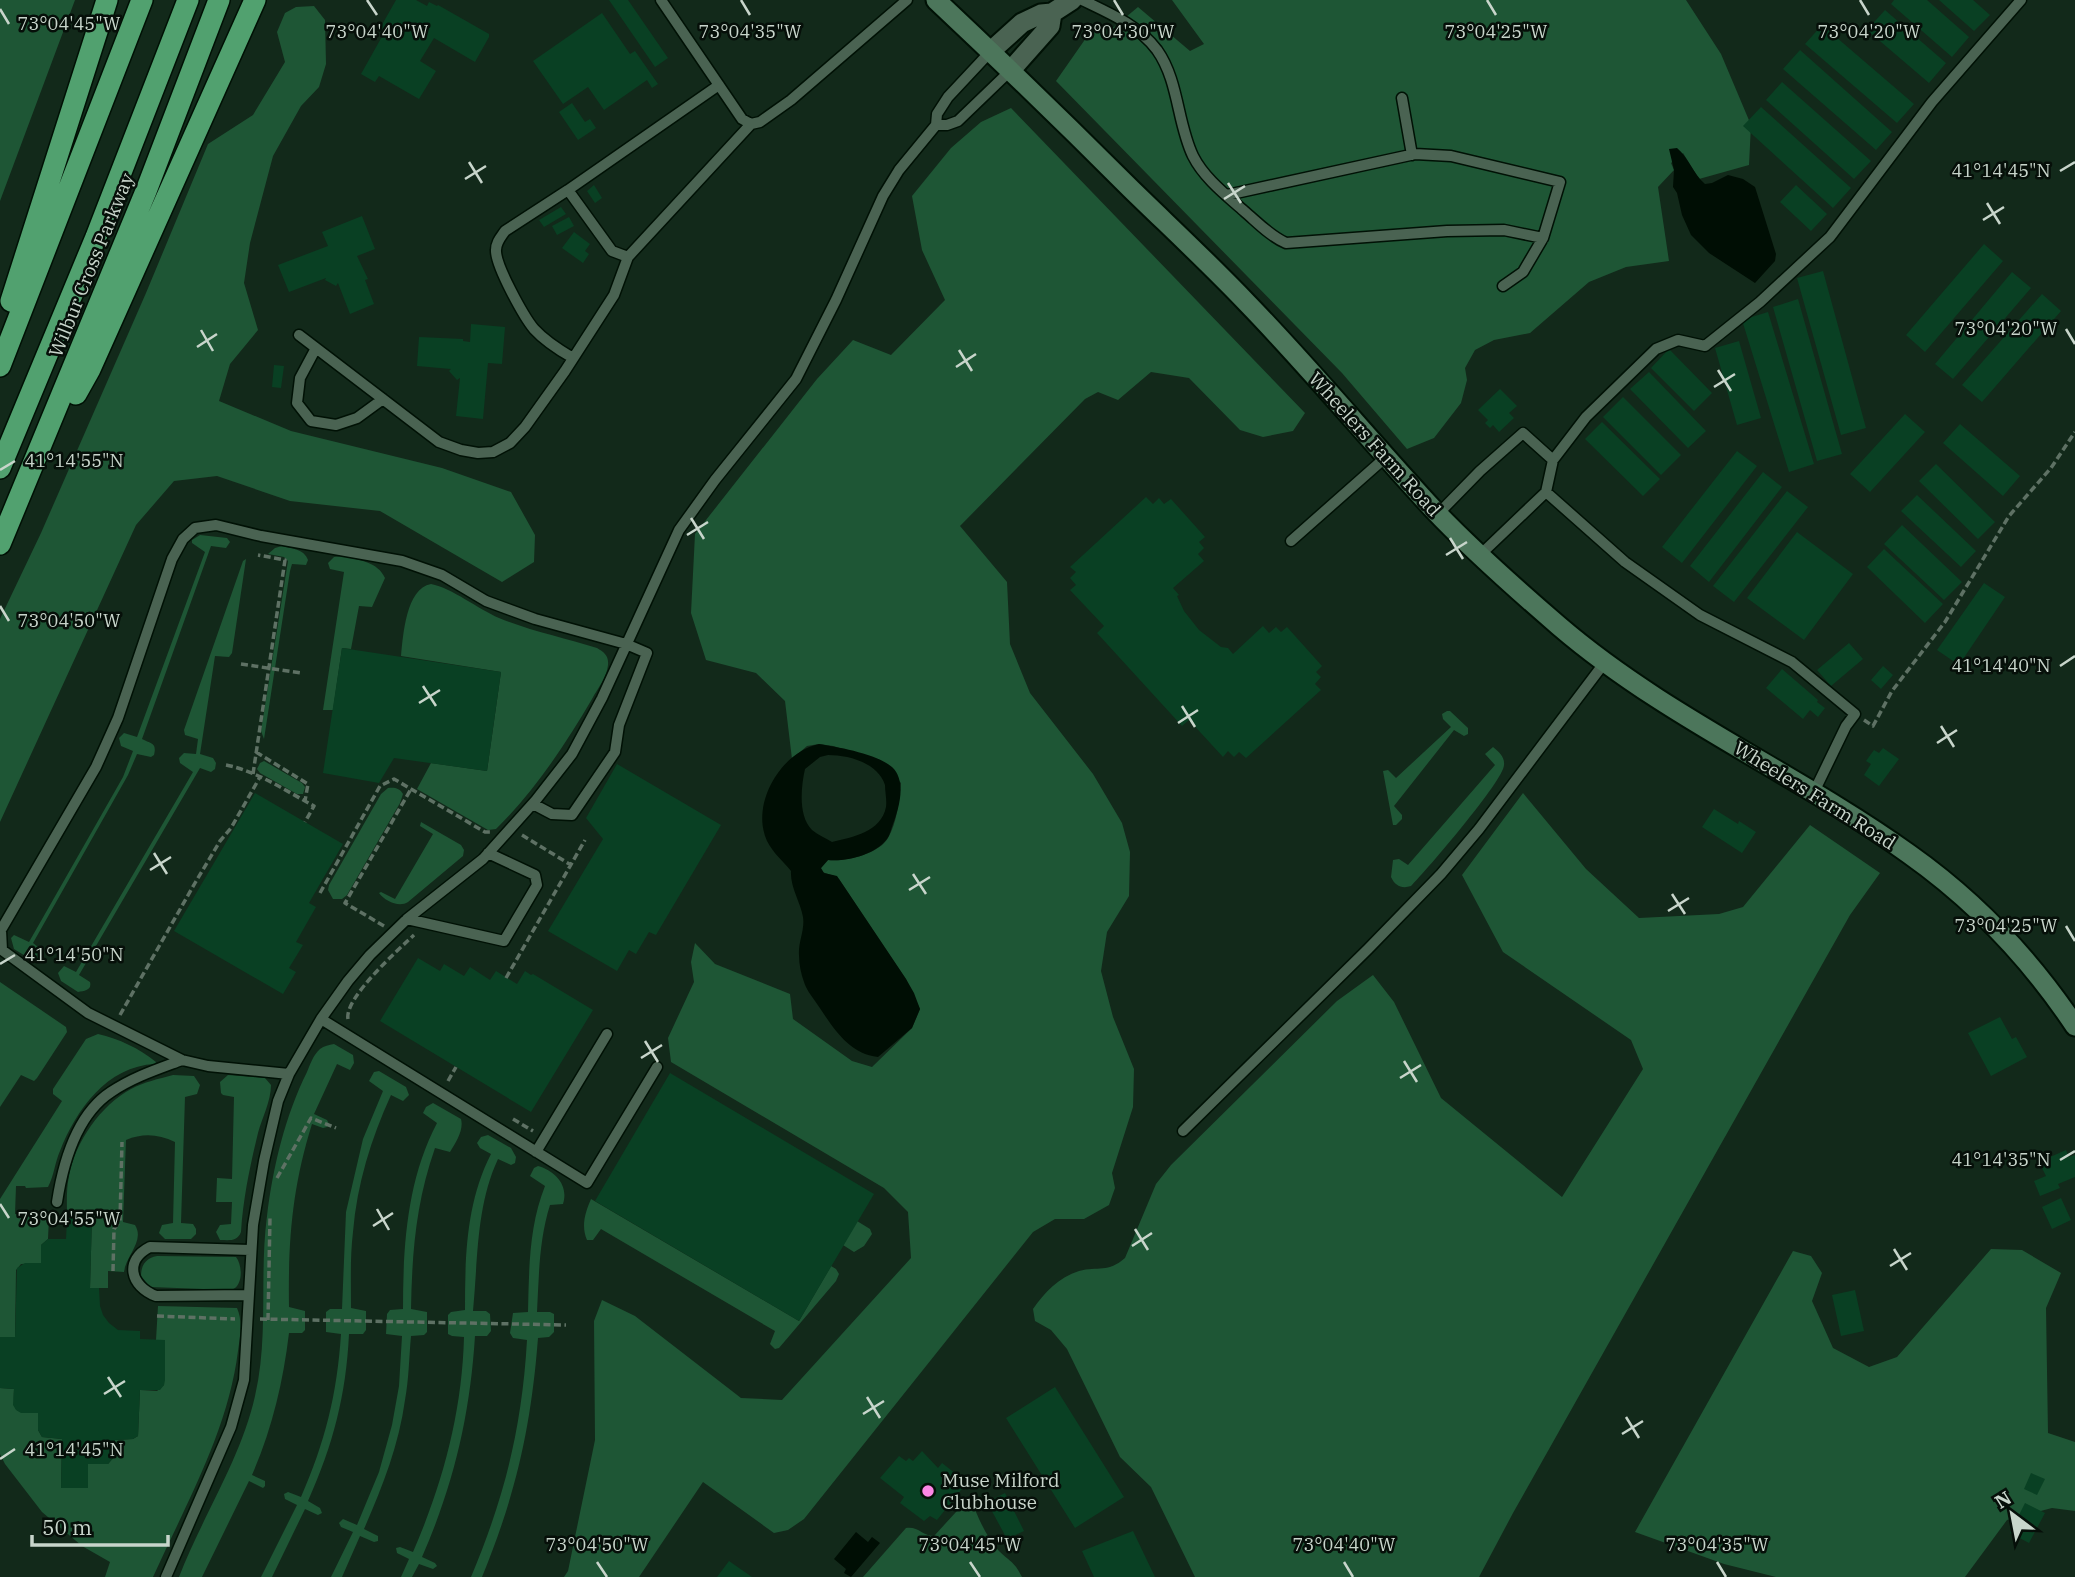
<svg xmlns="http://www.w3.org/2000/svg" width="2075" height="1577" viewBox="0 0 2075 1577" font-family="'IBM Plex Serif',serif">
<rect width="100%" height="100%" fill="#12291a"/>
<!-- green -->
<path fill="#1e5635" d="M0,0H75L0,201Z
M1172,0H1686L1721,54L1751,125L1749,165L1699,179L1683,153L1671,163L1674,170L1658,187L1669,261L1626,267L1589,282L1530,333L1494,340L1475,350L1465,368L1467,380L1461,403L1434,438L1407,449L1342,373L1056,81L1093,28L1114,27L1138,7L1190,51L1204,44Z
M314,6L325,20L326,64L319,87L301,106L273,156L250,243L244,283L258,330L230,364L219,401L291,431L442,468L511,492L535,535L534,562L502,582L380,511L290,501L217,476L174,481L136,525L0,822V619L41,533L146,293L208,144L253,115L285,62L277,32L285,13L296,7Z
M1011,108L1305,413L1293,431L1263,437L1240,430L1189,378L1151,372L1118,400L1098,392L1085,399L960,526L1007,582L1010,644L1030,693L1093,774L1122,823L1130,852L1129,896L1107,932L1101,971L1113,1017L1134,1069L1133,1107L1112,1173L1115,1188L1109,1205L1084,1219H1055L1033,1232L804,1519L788,1530L774,1533L703,1482L639,1577H564L568,1571L595,1440L594,1321L602,1300L635,1316L741,1398L782,1400L911,1258L908,1212L884,1188L671,1062L668,1038L694,982L691,962L695,943L715,964L790,994L793,1019L852,1061L872,1067L912,1028L920,1009L906,979L839,879C835,874 827,875 821,871V868L828,860C845,862 879,854 888,838C897,823 899,801 901,783L880,760L833,746L819,744L807,746L792,759L785,701L756,673L706,660L691,613L695,534L817,379L853,340L891,355L945,300L922,250L912,196L951,148L981,122Z
M200,535L227,538L230,542L226,548L211,546L142,739C151,744 157,742 154,755L151,757L137,754L128,775L33,943L43,951L44,957L35,962L14,949L11,938L14,935L29,942L123,777L133,751L121,746L119,738L124,733L137,737L205,552L192,543V540Z
M282,546C293,549 304,549 308,560L306,565L292,564L290,571L264,739L261,731L288,561L284,557L268,554L275,548Z
M343,556C359,560 378,562 385,578L372,607L359,606L351,649L342,648L333,710H323L344,572L330,569L328,563L334,557Z
M246,559L232,653L229,657L215,656L200,754L213,758L216,763L215,769L211,772L200,768L79,975L90,982C92,990 85,991 78,992L61,981L58,973L64,966L76,972L193,772L180,763L179,758L184,753L196,754L198,739L185,735L184,730L243,561Z
M431,584C452,588 478,609 499,618C530,631 565,638 597,648C604,652 609,656 608,665C607,677 598,688 592,699C565,745 534,792 496,829L488,830L417,789L431,763L487,771L501,672L401,656C403,636 406,588 431,584Z
M1447,711H1450L1468,728V734L1464,736L1454,730L1394,806L1402,815V819L1396,825H1393L1383,771L1388,770L1396,778L1451,727L1443,719L1442,714Z
M1493,747C1499,752 1505,757 1504,765C1504,780 1426,871 1411,886C1402,889 1395,886 1391,877L1393,860L1399,859L1408,865L1495,765L1485,754Z
M264,761L302,783L305,787L303,794H297L260,773L257,769L260,763Z
M388,788C394,787 400,788 403,794L400,803L347,895L342,899H333L328,890L329,885L381,794Z
M1523,793L1586,869L1639,918L1719,914L1743,907L1810,825L1880,873L1850,915L1513,1513L1479,1577H1195L1151,1487L1120,1457L1067,1349L1051,1330L1035,1321L1033,1309C1044,1293 1059,1277 1079,1271C1098,1266 1108,1273 1125,1258L1156,1184L1171,1165L1337,1001L1373,975L1394,1002L1441,1098L1562,1197L1643,1069L1631,1040L1503,952L1462,875Z
M421,822L461,845L464,850L463,856L408,902C399,908 385,901 379,893L381,892L395,899L433,834L420,826Z
M0,982L66,1027L67,1032L37,1078L34,1081L21,1075L0,1107Z
M98,1034C119,1039 139,1048 156,1062L155,1064C107,1066 76,1110 60,1151C55,1162 54,1176 48,1187L26,1188L25,1186H16L15,1214L49,1217L48,1239L41,1245V1263L21,1264L16,1270L15,1337H0V1199L62,1101L53,1094V1089L86,1039Z
M334,1044L353,1055L354,1063L350,1070L337,1064L314,1114L327,1120L329,1124L327,1127L323,1128L312,1124C292,1188 288,1241 289,1307L305,1311V1330L302,1333H289C283,1383 272,1429 252,1475L265,1481V1486L263,1488L249,1481L202,1577H179C202,1517 241,1459 255,1396C269,1336 259,1276 267,1216C273,1167 285,1116 307,1072C310,1065 313,1055 320,1049C324,1046 329,1045 334,1044Z
M379,1071L406,1087L409,1095L403,1101L391,1095C371,1139 357,1184 353,1232C350,1257 351,1283 351,1308L366,1311V1330L363,1334H349C346,1396 333,1445 308,1501L320,1508L322,1513L318,1515L305,1509L272,1577H261L297,1505L285,1499L284,1494L288,1492L301,1497C325,1442 337,1395 341,1334L326,1332V1312L330,1309H342L346,1212L363,1139L383,1091L369,1081L374,1072Z
M173,1075L194,1076L200,1085L197,1094L185,1097L181,1223L193,1224L196,1229V1234L191,1239H165L159,1233L162,1225L173,1223L175,1142C158,1134 143,1133 126,1140L123,1222L135,1225C145,1241 126,1255 124,1272L108,1271V1288H90L92,1216L73,1214L67,1220C67,1205 66,1190 69,1176C75,1142 101,1105 131,1089C144,1082 158,1079 173,1075Z
M228,1075L265,1078L271,1085C271,1101 262,1118 258,1133C250,1166 243,1199 241,1232C237,1242 229,1240 220,1240L216,1232L220,1225L231,1224L232,1202H216L217,1178L232,1179L234,1097L223,1095L221,1093L220,1082Z
M433,1103L461,1119C464,1130 456,1142 450,1152L435,1148C416,1202 412,1253 411,1309L427,1312V1332L424,1335L411,1336C409,1357 409,1379 405,1400C399,1445 382,1488 364,1529L378,1536V1541L374,1542L360,1536L342,1577H331L353,1532L341,1527L339,1523L343,1519L357,1525L379,1472L392,1425L399,1386L402,1336L386,1334L387,1314L390,1310L403,1309C403,1246 407,1180 437,1123L423,1113L426,1107Z
M488,1135L511,1148L516,1157L515,1163L511,1165L498,1159C476,1206 478,1260 473,1311H486L490,1314L491,1331L487,1336H475C470,1415 454,1484 422,1557L435,1563L437,1566L433,1569L419,1564L412,1577H401L409,1559L397,1553L396,1548L400,1547L413,1552C443,1483 462,1412 464,1337L452,1336L448,1334V1315L451,1312L465,1310C465,1257 466,1203 491,1154L480,1148L477,1143L481,1137Z
M538,1166C555,1171 569,1185 563,1204L550,1205C539,1240 539,1275 537,1312H550L554,1314V1332L549,1337L538,1338C531,1428 516,1494 482,1577H471C505,1496 522,1427 527,1340L513,1338L510,1333L513,1313L528,1312C529,1269 529,1226 545,1186L530,1176L534,1168Z
M591,1199L799,1321L831,1266L836,1269L839,1274L836,1281L779,1348L775,1349L770,1344L775,1331L601,1229L593,1240H587C581,1226 585,1213 591,1199Z
M857,1221L870,1229L872,1234L864,1246L854,1252L843,1245Z
M1991,1249L2022,1250L2061,1273L2046,1308L2048,1433L2075,1442V1511L2052,1508L2007,1520L1965,1577H1776L1724,1564L1635,1532L1793,1251L1811,1256L1822,1273L1812,1301L1833,1348L1869,1367L1897,1357Z
M157,1256L236,1257C243,1266 243,1287 231,1290L150,1287L141,1276C141,1265 146,1258 157,1256Z
M158,1306L237,1308C243,1321 240,1337 238,1351C228,1431 186,1504 153,1577H105L110,1562L82,1546L42,1512L5,1464L0,1454V1388L14,1389C13,1412 14,1413 38,1413V1430L42,1437L62,1439L61,1488H87L88,1464H108L114,1457L115,1440L133,1439L138,1436L140,1390L157,1391L164,1385L165,1340H156Z
M967,1500H971C978,1517 986,1537 999,1551C1010,1562 1014,1561 1022,1577H863L906,1528C918,1526 923,1536 934,1536Z"/>
<!-- water -->
<path fill="#000e04" fill-rule="evenodd" d="M1677,148C1689,158 1693,174 1705,184L1712,183L1728,175L1743,179L1755,187L1776,254L1775,261L1755,283L1709,253L1691,235L1682,215L1677,193L1673,187L1674,170L1669,149Z
M819,744C838,747 877,754 892,767C907,781 899,808 893,824C891,829 890,835 887,839C875,855 846,862 828,860L821,868L824,873L837,876L839,879L906,979L914,993L920,1009L912,1028L878,1057C847,1054 831,1024 815,1001C811,995 806,989 804,982C801,974 799,964 799,955C798,942 805,930 803,917C800,901 790,887 791,871C783,861 773,853 767,841C750,804 781,752 819,744ZM828,755C849,755 878,763 885,785C885,792 887,800 886,807C881,832 853,837 832,842C826,838 818,835 812,830C798,816 801,787 805,769L820,757Z
M856,1532L868,1542L872,1537L880,1543L851,1577L844,1573L846,1569L834,1559Z"/>
<!-- building -->
<path fill="#094023" d="M396,0H416L427,6L429,2L437,6L438,5L489,34V37L475,62L434,38L420,61L436,71L419,99L379,76L375,82L361,74L384,33L379,30Z
M609,0H628L668,58L655,67Z
M1894,0H1927L1969,37L1952,57L1891,4Z
M1939,0H1973L1990,15L1974,31Z
M1885,10L1946,63L1929,83L1867,30Z
M602,13L630,54L635,51L658,84L652,88L647,80L604,110L588,87L563,104L533,61Z
M1822,25L1914,104L1897,123L1805,44Z
M1800,50L1892,132L1876,150L1783,69Z
M1782,82L1871,161L1854,179L1766,100Z
M572,103L585,122L590,119L596,128L578,140L559,112Z
M1761,107L1851,188L1833,208L1743,126Z
M594,185L602,198L595,203L587,191Z
M1796,185L1827,214L1811,231L1780,202Z
M561,207L566,214L544,227L539,220Z
M362,216L375,249L357,256L368,279L365,280L374,304L350,314L338,283L336,286L325,280L326,278L289,292L278,265L328,246L322,232Z
M569,217L574,226L557,235L552,226Z
M574,232L590,244L585,251L589,254L583,263L562,248Z
M1984,244L2003,261L1925,352L1906,335Z
M1823,271L1866,428L1841,435L1797,278Z
M2012,272L2031,288L1953,379L1935,364Z
M2042,294L2061,311L1982,402L1962,385Z
M1798,299L1842,454L1817,461L1773,307Z
M1768,312L1814,464L1789,472L1742,320Z
M471,324L505,327L502,364L488,363L483,419L456,416L460,378L457,380L449,371L451,369L417,366L419,337L463,339V341L470,342Z
M1739,341L1761,418L1737,425L1715,348Z
M1669,349L1712,393L1694,411L1651,368Z
M274,365L284,366L281,388L272,387Z
M1649,372L1706,431L1688,448L1630,389Z
M1500,389L1517,406L1509,413L1514,418L1499,432L1493,425L1490,428L1485,423L1488,420L1478,410Z
M1623,397L1681,455L1661,475L1603,417Z
M1905,414L1925,432L1870,492L1850,474Z
M1602,422L1660,479L1643,496L1585,439Z
M1960,424L2020,476L2003,496L1943,443Z
M1737,451L1757,466L1682,563L1662,547Z
M1936,464L1995,522L1978,539L1919,481Z
M1763,472L1782,487L1709,582L1690,566Z
M1787,491L1808,507L1734,602L1713,586Z
M1917,495L1976,551L1961,567L1901,511Z
M1146,497L1153,504L1159,498L1164,504L1171,499L1205,537L1199,542L1204,548L1198,554L1204,561L1173,588L1179,595L1177,596L1184,611L1199,630L1221,647L1228,648L1233,654L1263,626L1269,633L1276,627L1281,632L1287,627L1322,666L1316,672L1321,677L1315,684L1321,690L1246,758L1239,752L1234,757L1228,751L1223,757L1189,720L1182,726L1097,633L1104,626L1070,590L1076,585L1070,578L1076,572L1070,567Z
M1902,525L1962,582L1944,600L1884,544Z
M1797,532L1853,574L1804,640L1747,598Z
M1884,549L1943,604L1925,623L1867,567Z
M1984,583L2005,597L1959,665L1937,650Z
M1849,643L1863,659L1831,686L1817,670Z
M342,648L501,672L487,771L394,758L379,783L323,773Z
M1883,666L1893,675L1881,689L1871,680Z
M1782,669L1818,700L1817,702L1825,708L1818,717L1810,710L1803,719L1766,688Z
M1883,748L1899,759L1879,786L1864,775L1871,764L1866,761L1874,750L1879,753Z
M617,764L721,825L656,935L649,932L636,954L629,950L617,971L548,931L603,839L586,818Z
M255,793L343,844L309,903L316,907L296,942L303,945L289,968L296,972L283,994L174,931Z
M1714,809L1738,824L1739,821L1756,832L1742,853L1702,827Z
M418,958L440,971L444,964L464,976L470,967L490,980L496,971L517,984L525,971L531,975L533,974L593,1010L531,1112L380,1021Z
M2000,1017L2012,1039L2016,1037L2027,1057L1991,1076L1968,1033Z
M670,1073L874,1194L799,1321L595,1201Z
M2066,1150L2069,1157L2075,1155V1177L2058,1184L2060,1188L2040,1196L2034,1181L2046,1176L2039,1162Z
M2061,1198L2071,1220L2052,1229L2042,1207Z
M73,1214L92,1216L90,1288H99L100,1306L103,1315L109,1323L118,1330L140,1331V1339L165,1340V1380L164,1385L160,1390H140L138,1436L133,1439L115,1440L114,1457L108,1464H88V1488H61L62,1439L42,1437L38,1430V1413H21L16,1410L13,1405L14,1389L0,1388V1337H15L17,1268L25,1263H41V1245L48,1239H66L67,1220Z
M1855,1290L1864,1331L1841,1336L1832,1295Z
M1055,1387L1124,1497L1075,1528L1006,1418Z
M922,1451L938,1468L942,1463L956,1474L954,1477L965,1485L937,1520L930,1516L924,1521L900,1503L904,1497L880,1478L899,1456L906,1461L909,1458L913,1461Z
M2031,1473L2045,1479L2037,1495L2024,1489Z
M1005,1493L1024,1531L1007,1539L987,1502Z
M2025,1503L2045,1513L2029,1543L2010,1533Z
M1133,1531L1155,1577H1094L1082,1551Z
M729,1561L752,1577H717Z"/>
<g fill="none" stroke-linecap="round" stroke-linejoin="round">
<!-- service casing -->
<g stroke="#001105" stroke-width="13">
<path id="service" d="M661,0L742,119L751,124L760,122L791,100L907,0
M1082,0C1109,13 1138,25 1157,50C1179,81 1177,123 1193,156C1204,178 1226,195 1244,211C1257,222 1270,236 1286,243L1447,231L1504,230L1543,238L1560,182L1451,156L1415,154L1227,195
M719,85L568,190L612,251L628,257L751,124
M1402,98L1412,155
M936,125H947L958,121L1011,70
M568,190L505,231C501,237 496,242 496,250C495,265 524,317 534,329C545,341 559,350 573,358
M1503,286L1523,272L1543,238
M299,335L439,442L461,450L478,453L493,452L510,443L525,427L565,371L614,295L628,257
M316,348L300,378L297,403L311,421L336,425L357,418L383,399
M1546,492L1553,460L1586,417L1656,349L1678,340L1705,346L1760,302L1830,237L1932,102L2021,0
M1438,514L1480,471L1523,433L1553,460
M1291,541L1386,457
M1480,555L1546,492L1625,562L1700,615L1792,662L1855,714L1846,726L1814,792
M407,919L504,941L537,885L535,875L488,853
M321,1019L587,1183L657,1067
M289,1074L208,1066L182,1060L88,1013L2,950L1,930L96,767L118,718L172,559L183,539L195,528L216,525L261,536L402,561L442,575L486,601L535,619L626,644L647,653L619,725L615,752L572,815L552,814L533,804
M1183,1131L1368,949L1441,874L1479,829L1605,662
M536,1152L607,1034
M57,1202C63,1163 76,1115 111,1092C133,1077 158,1069 182,1060
M248,1295L156,1296C130,1286 124,1260 150,1247L250,1250
M166,1577L231,1427L244,1380L253,1225L264,1161L278,1101L289,1074L321,1019L348,981L370,955L407,919L483,859L536,800L572,754L602,698L679,530L715,480L796,379L836,300L883,196L899,170L936,125L937,114L948,97L991,51"/>
</g>
<!-- minor casing -->
<g stroke="#001105" stroke-width="23">
<path id="minor" d="M991,51L1022,23L1041,14L1052,13L1072,0
M1011,70L1050,26L1052,13"/>
</g>
<!-- secondary casing -->
<g stroke="#001105" stroke-width="23">
<path id="secondary" d="M936,0C1002,62 1067,125 1131,189C1170,227 1210,264 1247,303C1312,370 1371,442 1434,510C1473,551 1516,589 1559,626C1665,717 1796,773 1909,854C1974,900 2031,960 2075,1026"/>
</g>
<!-- motorway casing -->
<g stroke="#001105" stroke-width="24">
<path id="motorway" d="M11,301L107,0
M0,366L142,0
M76,394L90,369L255,0
M0,468L96,237L188,0
M0,544L146,191L219,0"/>
</g>
<!-- path -->
<path stroke="#5e7164" stroke-width="3.5" stroke-dasharray="7 3.5" stroke-linecap="butt" d="M241,664L301,673
M1864,720L1873,726L1892,691L1945,622L2009,516L2051,468L2075,432
M256,752L308,784L305,801
M226,765C257,771 286,791 314,806L305,822
M253,774L285,560L258,555
M522,835L571,865
M320,893L380,786L394,779L485,832H490
M384,926L345,903L411,789
M506,978L585,840
M120,1015L195,883L220,841L231,828L260,777
M348,1019C344,998 399,949 414,935
M448,1081L456,1067
M513,1119L533,1131
M277,1178L311,1118L336,1128
M113,1271L114,1229L120,1221L122,1142
M157,1316L235,1319
M260,1319L566,1325
M268,1320L270,1217"/>
<!-- service -->
<use href="#service" stroke="#4a6352" stroke-width="10"/>
<!-- minor -->
<use href="#minor" stroke="#4a6352" stroke-width="19"/>
<!-- secondary -->
<use href="#secondary" stroke="#4c765b" stroke-width="19"/>
<!-- motorway -->
<use href="#motorway" stroke="#51a16f" stroke-width="21"/>
</g>
<!-- ticks -->
<path fill="none" stroke="#c8d5cb" stroke-width="2.5" d="M367,0L377,15M741,0L750,15M1114,0L1123,15M1487,0L1496,15M1860,0L1869,15M0,9L9,24M469,162L482,183M2060,171L2075,162M465,179L486,166M1228,183L1241,203M1224,199L1245,186M1987,203L2000,224M1983,220L2004,207M2066,329L2075,344M201,330L213,351M197,347L217,334M959,350L972,371M956,367L976,354M1718,370L1731,391M1714,387L1735,374M0,470L15,461M691,518L704,539M687,535L708,522M1450,538L1463,559M1446,555L1467,542M0,606L9,621M2060,666L2075,656M423,686L436,706M419,703L440,690M1182,706L1195,727M1178,723L1198,710M1941,726L1954,747M1937,743L1957,730M154,853L167,874M150,870L171,857M913,874L926,894M909,890L930,877M1672,894L1685,914M1668,911L1689,898M2066,926L2075,941M0,964L15,955M645,1041L658,1062M641,1058L662,1045M1404,1061L1417,1082M1400,1078L1421,1065M2060,1160L2075,1151M0,1204L9,1218M377,1209L389,1230M373,1226L393,1213M1135,1229L1148,1250M1132,1246L1152,1233M1894,1249L1907,1270M1890,1266L1911,1253M108,1377L121,1397M104,1394L125,1381M867,1397L880,1418M863,1414L884,1401M1626,1417L1639,1438M1622,1434L1643,1421M0,1459L15,1449M597,1562L607,1577M970,1562L980,1577M1344,1562L1353,1577M1717,1562L1726,1577"/>
<!-- markers -->
<circle fill="#fb87e5" stroke="#060f09" stroke-width="2.5" cx="928" cy="1491" r="7"/>
<g text-anchor="middle" stroke-width="5" stroke-linejoin="round" paint-order="stroke">
<!-- street labels -->
<g font-size="19" fill="#c8d5cb" stroke="#060f09">
<text transform="translate(91 265) rotate(-68)" y="7">Wilbur Cross Parkway</text>
<text transform="translate(1375 444) rotate(48)" y="7">Wheelers Farm Road</text>
<text transform="translate(1815 795) rotate(32)" y="7">Wheelers Farm Road</text>
</g>
<!-- poi labels -->
<g font-size="19" fill="#c8d5cb" stroke="#060f09" text-anchor="start">
<text x="942" y="1487">Muse Milford<tspan x="942" dy="22">Clubhouse</tspan></text>
</g>
</g>
<g font-size="18" text-anchor="middle" fill="#c8d5cb" stroke="#060f09" stroke-width="5" stroke-linejoin="round" paint-order="stroke">
<text x="69" y="30">73°04'45"W</text>
<text x="377" y="38">73°04'40"W</text>
<text x="750" y="38">73°04'35"W</text>
<text x="1869" y="38">73°04'20"W</text>
<text x="1123" y="38">73°04'30"W</text>
<text x="1496" y="38">73°04'25"W</text>
<text x="2001" y="177">41°14'45"N</text>
<text x="2006" y="335">73°04'20"W</text>
<text x="74" y="467">41°14'55"N</text>
<text x="69" y="627">73°04'50"W</text>
<text x="2001" y="672">41°14'40"N</text>
<text x="2006" y="932">73°04'25"W</text>
<text x="74" y="961">41°14'50"N</text>
<text x="2001" y="1166">41°14'35"N</text>
<text x="69" y="1225">73°04'55"W</text>
<text x="74" y="1456">41°14'45"N</text>
<text x="597" y="1551">73°04'50"W</text>
<text x="970" y="1551">73°04'45"W</text>
<text x="1344" y="1551">73°04'40"W</text>
<text x="1717" y="1551">73°04'35"W</text>
</g>
<!-- north arrow -->
<g transform="translate(2012 1514) rotate(328)" stroke="#060f09" stroke-width="5" paint-order="stroke">
<path d="M0-5L12 26L0 18L-12 26Z" fill="#c8d5cb"/>
<text y="-10" font-size="19" font-weight="bold" text-anchor="middle" fill="#c8d5cb">N</text>
</g>
<!-- scale -->
<path d="M32 1535v10h136v-10" fill="none" stroke="#c8d5cb" stroke-width="3.5"/>
<text x="42" y="1535" font-size="21" fill="#c8d5cb" stroke="#060f09" stroke-width="5" paint-order="stroke">50 m</text>
</svg>
